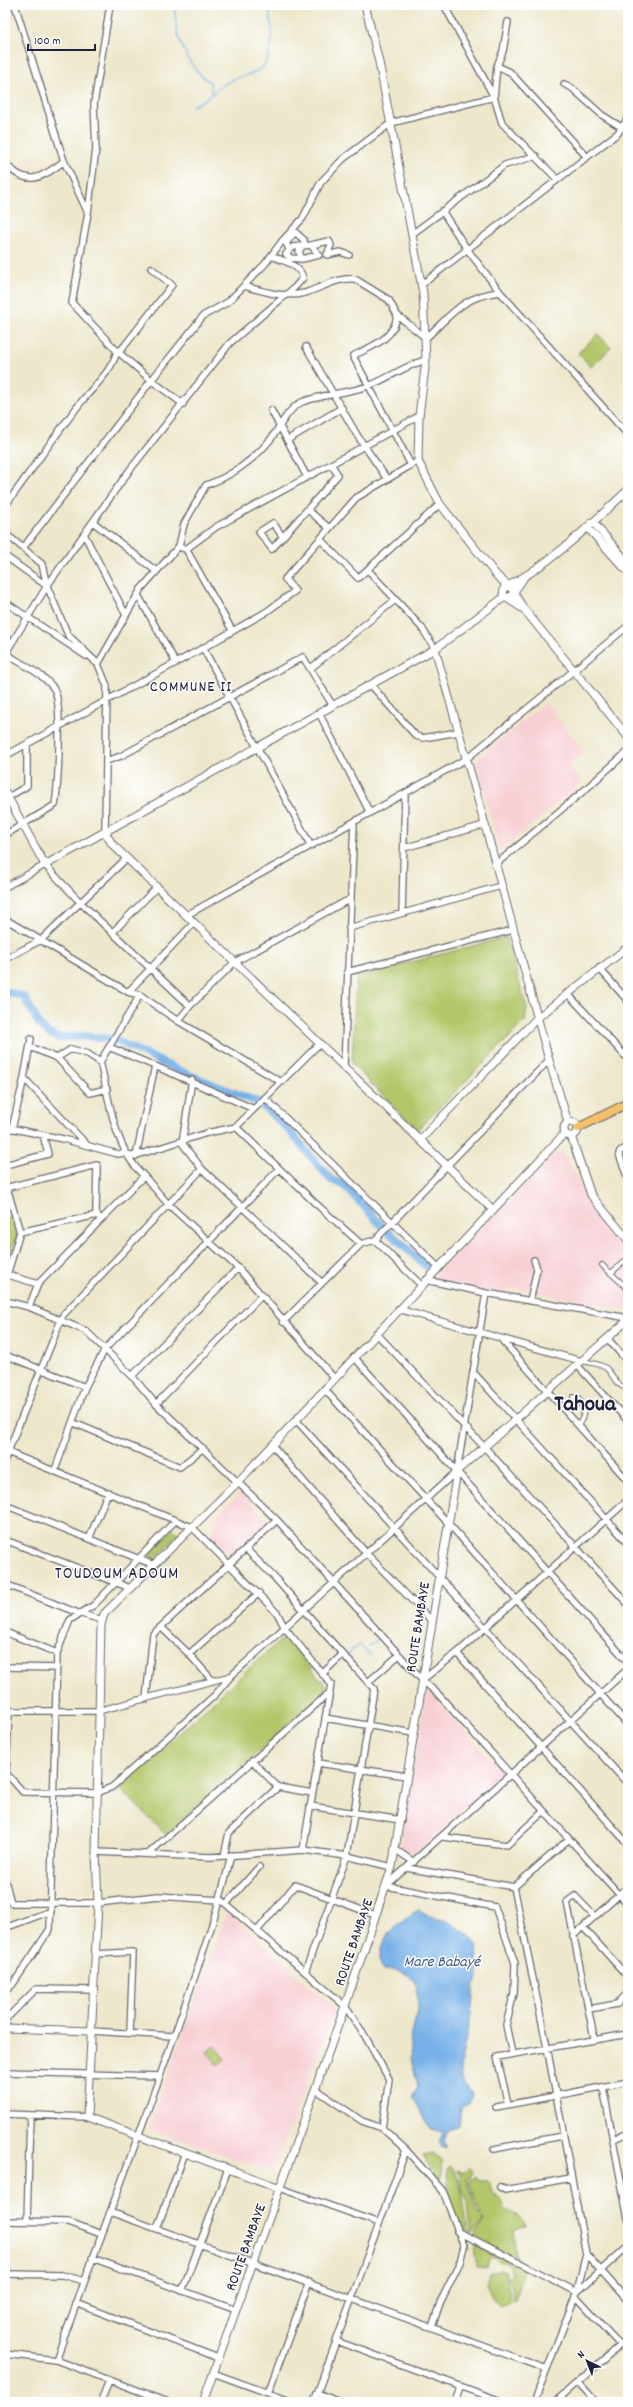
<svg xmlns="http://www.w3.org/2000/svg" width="633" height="2407" viewBox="0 0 633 2407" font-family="Dekko,sans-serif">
<rect width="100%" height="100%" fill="#fff"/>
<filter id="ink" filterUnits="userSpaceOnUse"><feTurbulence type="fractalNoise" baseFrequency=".025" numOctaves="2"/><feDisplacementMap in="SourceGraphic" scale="8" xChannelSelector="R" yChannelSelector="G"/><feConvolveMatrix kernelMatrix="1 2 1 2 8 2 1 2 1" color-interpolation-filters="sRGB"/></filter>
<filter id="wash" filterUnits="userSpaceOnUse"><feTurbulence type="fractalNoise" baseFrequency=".012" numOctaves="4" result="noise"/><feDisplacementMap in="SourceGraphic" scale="16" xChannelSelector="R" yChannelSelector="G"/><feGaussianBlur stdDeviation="0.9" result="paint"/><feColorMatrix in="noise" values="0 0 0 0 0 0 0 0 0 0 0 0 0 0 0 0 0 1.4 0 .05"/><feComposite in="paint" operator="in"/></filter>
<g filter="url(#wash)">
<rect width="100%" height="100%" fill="#ede7cb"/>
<!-- built -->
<path fill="#f7cfd4" d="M545,703L585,752L568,765L582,782L500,852L477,765L478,759Z
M558,1151L563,1153L592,1206L628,1244V1309L510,1288L501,1293L435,1280L434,1276Z
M237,1493H243L270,1523L231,1557L211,1534L215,1524L211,1520L236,1497Z
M426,1692L431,1694L503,1773L415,1855L401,1848Z
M227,1912L335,2009L273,2172L148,2129Z"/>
<!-- green -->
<path fill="#b3c76b" stroke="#6a7453" d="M598,334L611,348L591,367L578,353Z
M506,937L527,1009L525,1021L417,1130L352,1064L356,977Z
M12,1215L17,1235L5,1269V1222Z
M173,1529L179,1534L154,1560L148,1555Z
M286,1638L326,1686L322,1695L166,1835L119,1788L278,1642Z
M214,2046L225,2059L218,2065L207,2052Z
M433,2154L443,2161L440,2179H437L423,2156Z
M450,2165C464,2175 467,2232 470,2251C457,2243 446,2184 447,2168Z
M469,2168L472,2172L470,2178L467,2179L468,2183L478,2214L481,2216L469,2181L476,2176L479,2180H485L490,2184L492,2194L502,2201L505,2209C514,2214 523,2215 525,2226L513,2229L516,2258L526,2265L519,2284L516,2302H514L512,2287L507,2278L512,2274L510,2267L504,2261L499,2262L496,2257H490L487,2267L477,2266C472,2258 474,2247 480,2239L476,2234L484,2220L482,2218L483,2221L471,2236L468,2202L462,2190L461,2175L457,2170L464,2173Z
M502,2270L506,2272C504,2284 513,2291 510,2303L499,2306L486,2284L489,2274Z"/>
<!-- water -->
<path fill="#77b1e7" stroke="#4c6a91" d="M419,1910L434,1918L447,1921L468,1934L477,1945L478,1979L474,1988L471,2014L460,2066L463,2082L473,2095L469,2103L461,2108L459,2125L446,2133L443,2141L446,2149L440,2147L439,2142L443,2133C439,2129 433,2132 429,2127C421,2118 421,2106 412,2098L418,2086C415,2072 409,2059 410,2044C413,2023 430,1985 404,1973C399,1970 389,1970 383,1970C370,1945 400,1919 419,1910Z"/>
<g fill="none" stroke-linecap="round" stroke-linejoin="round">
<!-- stream -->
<path stroke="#77b1e7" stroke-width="1.5" d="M174,5C175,11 175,18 176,24C179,45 191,71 210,82L212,94
M192,106C209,100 216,87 232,80C242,75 259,74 265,64C269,57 271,47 272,38C274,27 267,16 270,5
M369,1646L376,1640
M347,1655L359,1644L371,1656"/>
<!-- river -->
<path stroke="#77b1e7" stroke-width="8" d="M5,991L24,997L39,1024L48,1033L58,1038L83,1036L113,1039L189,1075L260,1103L291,1133L331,1180L344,1185L381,1225L426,1266"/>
</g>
</g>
<g filter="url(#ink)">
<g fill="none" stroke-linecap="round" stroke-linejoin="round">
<!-- pedestrian casing -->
<g stroke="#69676d" stroke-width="6">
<path id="pedestrian" d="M602,1265L628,1289
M611,1273L628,1258
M581,1361C589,1362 599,1363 606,1368C615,1376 613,1384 628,1389
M573,1397L579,1398C584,1409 586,1416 578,1425
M622,1414L628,1408"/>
</g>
<!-- minor casing -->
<g stroke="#69676d" stroke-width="8">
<path id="minor" d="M15,5L64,161L88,213
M508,22L503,51L497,66L494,97L502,123L557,179
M497,66L510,72L587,157
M564,84L572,88L602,115L621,127
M5,163C27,188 42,178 64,161
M442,211L467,249L500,292
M412,234L505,165L536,156
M311,245L302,246L299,252L302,259L319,255L311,245L329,241L331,245L327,255L340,252L349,255
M289,249L286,243L295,232L304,240V244
M302,259L290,258L286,254L293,247L302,246
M151,268L172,285L122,349L117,351L151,380L183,404
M421,285L618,133L628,118
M244,286C265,292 283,298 305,293C321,288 338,277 355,279L389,300L397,315L426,338C452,314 463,296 500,292L628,435
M397,315C395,339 372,346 353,356L411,465
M306,347L357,435L387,479
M5,408V410
M271,410L307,477
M287,440L342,408
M5,506C31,471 55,435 82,401C95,385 112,371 117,351L72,303L88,213L96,149L94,104L110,5
M308,510L329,528
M93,522L156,571
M5,533L42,564L47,586
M84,534L126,615
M283,537L273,523L259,532L272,549L338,475L331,464
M321,540L358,578L440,504
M23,548L150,382L203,316L228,302L265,264L283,240L303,218L321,182L343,159L391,123L494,97L444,5
M182,548L186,549L232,630
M186,549L216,527L419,416
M5,556L47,586L68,635L98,664L141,589L179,546L184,524L206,485C230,477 254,460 270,440C279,429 287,410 300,403C317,395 349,393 368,386C388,379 405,365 426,360
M368,570L422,628L435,649
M138,595L176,663
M5,602L86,656
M203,648L311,846
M5,653C20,663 44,674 54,689C63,703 58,786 55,805L5,835
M5,654L47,586L129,471L230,343L295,287L303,278C300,265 283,260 271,256
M95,662L98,664L107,686L105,832
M311,668L395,600
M371,685L416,736L423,738L458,732
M319,713L370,813
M5,756L203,648L266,612L295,591L285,579L356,498L418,461
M106,761L121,756L303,657L333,706
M5,799L27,786V745
M404,848L484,825
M495,865L587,788L628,751
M5,887L45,865L80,902L190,1006
M402,913L405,793
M187,915L466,759L628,626
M5,919L128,992L140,995L178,1021L281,1082
M349,928L501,886
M112,933L157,887
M5,959L41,940L127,858
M599,968L628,1001
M347,972L513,930
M128,992L194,923
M567,993L628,1059
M140,995L100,1062C110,1100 113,1148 144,1176L38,1284L29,1307L86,1331L132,1376L156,1404L277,1520L422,1680
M178,1021L190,1006L235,962L350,899
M31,1039L24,1078L87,1145
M30,1047L57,1058L90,1093L107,1089
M109,1047L155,1066L136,1156
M57,1058L71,1049L88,1054L100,1062
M155,1066L254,1109
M344,1067L354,822
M192,1080L182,1143L202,1169L322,1283
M265,1098L438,1267
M5,1127L63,1139L118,1154L125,1153L134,1156L207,1133L236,1127L314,1202L361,1244L375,1240L549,1060
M236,1127L320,1043
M12,1129L24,1078
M628,1147L620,1151L619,1154L628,1179
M5,1165L48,1154L43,1135
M144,1176L168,1204L238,1268L334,1378
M5,1188L97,1165L96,1213L101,1220
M20,1232L97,1215
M375,1240L421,1285
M5,1274L38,1284
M7,1275L20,1232L7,1188
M426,1280L486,1293L628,1318
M5,1301L29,1307
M530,1301L537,1269L534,1260
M398,1309L500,1338L628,1481
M283,1322L361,1244
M376,1333L488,1451L628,1604
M500,1338L581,1361
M607,1338L628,1362
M5,1355L85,1387
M354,1357L628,1662
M577,1365L628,1421
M473,1372L628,1543
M132,1376L238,1268
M324,1389L448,1523L628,1725
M156,1404L262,1295
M296,1420L628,1784
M74,1423L180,1467L203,1448
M5,1443L12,1454L192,1527L277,1613L285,1628L331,1684L303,1850
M272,1445L367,1554L431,1620
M5,1459L63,1315L202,1169
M55,1470L85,1387L105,1349L279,1169
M628,1500L457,1653L422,1680L438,1694L628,1904
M5,1505L154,1565
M89,1539L108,1492
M5,1540L130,1588
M246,1549L274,1577L374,1689L347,1856L305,1972
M5,1584L78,1613L102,1620
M161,1627L189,1654L212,1680
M5,1632L57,1653
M457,1653L628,1844
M189,1654L259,1593
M5,1667L57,1668
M322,1674L342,1655
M368,1682L398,1656
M146,1699L153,1634L277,1520
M5,1711H98L231,1676L457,1471L486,1293
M325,1718L413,1733
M252,1761L278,1787L312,1793
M318,1763L407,1776
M5,1772L23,1792L97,1793L112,1787L215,1695L231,1676
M6,1773L9,1711
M310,1806L401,1820
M443,1837L507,1845L544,1811
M396,1850L414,1862
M96,1852L210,1857L303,1850L347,1856L392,1867
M148,1854L329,1693
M224,1856L229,1833L278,1787
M407,1868L514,1887L547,2047L586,2254L628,2301
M5,1880L11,1903H98L157,1896L221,1900L345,2006L365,2036L389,2079L382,2128
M386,1886L628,1669
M386,1886L495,1907L515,1963L514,1993L506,2025L512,2054
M514,1887L569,1839
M226,1904L259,1867
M583,1927L628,1977
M5,1928L51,1911
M257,1931L295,1885L375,1915
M573,1936L628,1887
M95,1954L133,1952L130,2033
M5,1992L13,1984L50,1929L57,1653L70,1620L94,1605L175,1521
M589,2009L617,2004L628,1993
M5,2020L36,1989L93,1990
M91,2031L174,2036
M594,2038L567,1902L575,1896L594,1916
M5,2072L160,2076
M603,2087L628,2219
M315,2089L362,2121L382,2128L406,2150L443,2191L464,2246L460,2262L440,2303L432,2327
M508,2104L497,2057L628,2034
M496,2107L628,2082
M5,2114L87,2117
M613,2139L628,2133
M494,2149L562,2136
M500,2187L505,2190L571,2178
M280,2188L379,2223
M110,2212L547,2369
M5,2221L69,2222L101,2234
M27,2221L30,2115
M157,2228L185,2153
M457,2231L577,2292L628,2246
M92,2258L236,2310
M5,2274L62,2275L84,2281
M182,2291L228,2169
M575,2296L620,2345
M76,2303L218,2358
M336,2341L504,2402
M5,2354L56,2360L168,2402
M56,2360C96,2248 139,2137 178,2025C197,1969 218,1913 231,1855
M213,2373L293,2402
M578,2382L596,2402
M268,2393L309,2282
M317,2393L340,2402
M101,2402L109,2380
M314,2402L406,2150
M455,2402L460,2388
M534,2402L577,2292L586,2254
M555,2402L628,2338"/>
</g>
<!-- tertiary casing -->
<g stroke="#69676d" stroke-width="9">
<path id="tertiary" d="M365,5L379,62L423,293L426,360L419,416L418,461L440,504L497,576L512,589L523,608L628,737
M593,522L628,563
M587,527L628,572
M523,579L511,596L507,598L503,596L504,588C550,565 590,525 628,490
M435,649L476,792L549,1060L568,1122
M5,792L45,865L435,649L499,601L505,597L522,608
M105,832L112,844L492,1209
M564 1129a7 7 0 1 1 14 0a7 7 0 1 1-14 0Z
M571,1136L591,1195L628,1240
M420,1140L537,1018L628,947
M5,2028L91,2031
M280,2188L87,2117L98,1903L96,1852L101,1625L104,1614L238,1482L565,1133
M203,2402L345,2006L392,1867L457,1471L628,1320"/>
</g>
<!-- primary casing -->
<g stroke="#69676d" stroke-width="10">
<path id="primary" d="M578,1128L628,1103"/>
</g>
<!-- pedestrian -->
<use href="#pedestrian" stroke="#fff" stroke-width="4"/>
<!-- minor -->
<use href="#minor" stroke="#fff" stroke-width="5.5"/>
<!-- tertiary -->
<use href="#tertiary" stroke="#fff" stroke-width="7"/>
<!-- primary -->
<use href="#primary" stroke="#f6c06b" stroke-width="8"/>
</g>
</g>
<g text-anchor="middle" stroke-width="3" stroke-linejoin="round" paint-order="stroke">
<!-- street labels -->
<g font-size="15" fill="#22223b" stroke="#fff">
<text transform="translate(417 1627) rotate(-81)" y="5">ROUTE BAMBAYE</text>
<text transform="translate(353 1942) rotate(-71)" y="5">ROUTE BAMBAYE</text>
<text transform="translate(245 2247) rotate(-70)" y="5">ROUTE BAMBAYE</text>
</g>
<!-- neighbourhood labels -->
<g font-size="16" letter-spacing="1" fill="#22223b" stroke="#fff">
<text x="191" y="691">COMMUNE II</text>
</g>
<!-- water labels -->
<g font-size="16" font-style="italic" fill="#445b80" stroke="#fff">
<text x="442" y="1966">Mare Babayé</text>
</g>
<!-- quarter labels -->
<g font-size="17" letter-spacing="1" fill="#22223b" stroke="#fff">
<text x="117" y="1578">TOUDOUM ADOUM</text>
</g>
<!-- town labels -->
<g font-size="23" font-weight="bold" fill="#22223b" stroke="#fff">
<text x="585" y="1410">Tahoua</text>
</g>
</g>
<!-- margin -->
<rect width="633" height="2407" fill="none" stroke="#fff" stroke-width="20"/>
<!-- north arrow -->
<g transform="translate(587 2361) rotate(317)" stroke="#ffffff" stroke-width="3" paint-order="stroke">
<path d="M0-3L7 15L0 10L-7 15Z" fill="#22223b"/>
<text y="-6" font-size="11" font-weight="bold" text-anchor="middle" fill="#22223b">N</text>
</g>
<!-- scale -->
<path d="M28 44v6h67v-6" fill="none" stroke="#22223b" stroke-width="2"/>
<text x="34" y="44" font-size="12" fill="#22223b" stroke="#ffffff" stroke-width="3" paint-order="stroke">100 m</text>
</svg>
